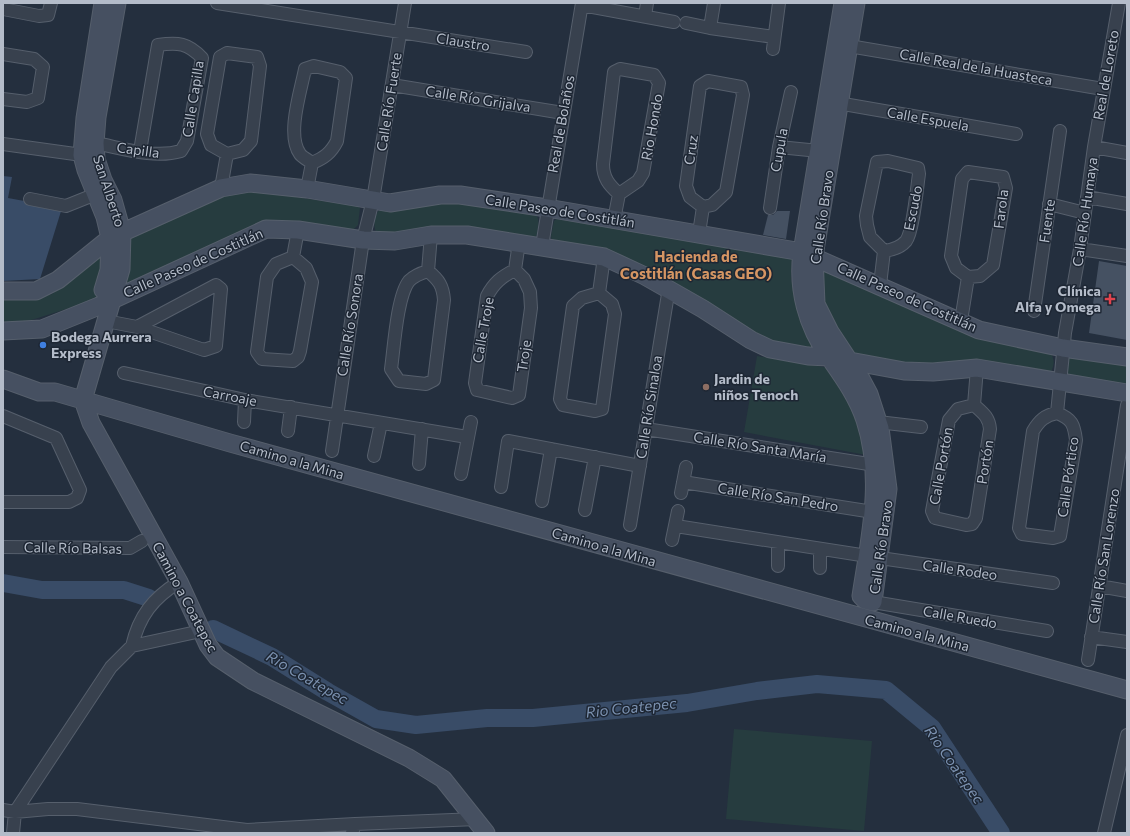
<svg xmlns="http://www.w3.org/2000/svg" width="1130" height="836" viewBox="0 0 1130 836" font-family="Commissioner,sans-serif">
<rect width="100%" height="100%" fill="#242f3e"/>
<!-- green -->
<path fill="#263c3f" d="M254,191L357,206L360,208L358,225L353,230L288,221L124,287L128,236L225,194Z
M444,202L535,213C541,220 538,230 536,237L463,226L377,235C373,225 373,217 380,209Z
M559,217L792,259L791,278L794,296L814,348L764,339L552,241L551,236L554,221Z
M106,251L102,277L95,300L22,323H3V300L34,299L52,294Z
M824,268L1048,350C1055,358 1055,363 1051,372L924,367L853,356L823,305L819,271Z
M757,356L829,368L853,409L866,455L744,432Z
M1069,357L1127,362V387L1069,376L1066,373Z
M734,729L872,741L864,831L726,819Z"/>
<!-- water -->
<path fill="#394c67" d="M3,176L12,177L8,198L62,208L40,279L3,281Z"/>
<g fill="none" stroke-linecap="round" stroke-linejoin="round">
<!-- river -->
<path stroke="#394c67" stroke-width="18" d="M3,583L42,590H124L149,598
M213,629L272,657L328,692L376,719L416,725L487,718H533L687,703L757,691L817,684L886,690L932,728L1001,833"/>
</g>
<!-- building -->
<path fill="#455162" d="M777,211H790L786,239L763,235L768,215H773Z
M1099,261L1127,266V340L1089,333Z"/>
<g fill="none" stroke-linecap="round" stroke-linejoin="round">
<!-- street casing -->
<g stroke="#565f6c" stroke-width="14">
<path id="street" d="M217,3L526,52
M582,5L674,22
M3,9L39,16L48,15L51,3
M645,16L647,3
M686,23L710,28L774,37
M710,28L714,3
M849,46L1103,89
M773,49L779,3
M227,53L257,57L260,66L251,141L243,150L227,154L211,145L207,134L220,57Z
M3,54L34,59L43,67L38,98L27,102L3,99
M314,66L340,72L346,78L337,141C331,153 324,158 312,163C308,160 302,157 300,154C286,135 301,90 305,69Z
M620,69L654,75L659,83L643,173L638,181L619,194C609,185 603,178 603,164L614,72Z
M708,81L741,87L743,95L726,192L712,205L703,207L690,197L686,186L700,86Z
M392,85L563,113
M832,102L1016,134
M95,143C122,148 154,159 181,151L187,141L202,58C188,43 178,42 158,45L140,151
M3,144L82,155
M779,147L819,151
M1094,147L1127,153
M888,161L918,168L919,174C917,187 913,232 906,241C901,247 892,250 884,251L870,237L867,225L866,216L877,162Z
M968,172L1003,177L1006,188L993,265L980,276L968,277L956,268L951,256L962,179Z
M221,188L227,154
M307,189L312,163
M1087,197L1127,204
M30,199L66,206L96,194
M1049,204L1085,213
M770,208L779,147L791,92
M614,220L619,194
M699,233L703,207
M542,246L582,3
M1080,249L1127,256
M293,257L306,268L312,282L300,351L298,357L293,361L262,359L257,352L267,277L276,264Z
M293,257L298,230
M515,270L524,279L530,292L531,308L519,395L512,398L477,390L475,383L487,296C494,283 501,277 515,270Z
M515,270L519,242
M428,271C439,280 443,286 444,300L434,380L426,384L399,381L391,369C394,348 397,296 409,281C414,276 421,273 428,271Z
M428,271L431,235
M880,285L884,251
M599,293L612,304L615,314L602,409L595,411L563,405L560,399L573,306L582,298Z
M599,293L604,257
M1034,311L1060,131
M106,321L137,327L204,350L216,346L221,289L216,285L137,327
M961,321L968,277
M124,373L245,400L467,437
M974,405C983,413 989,417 990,429L976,518L972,524L966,525L935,518L932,511L949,420L958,409Z
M974,405L977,368
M1057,413L1065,333L1080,249L1094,147L1119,3
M1057,413C1072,419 1074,424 1076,440L1060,536L1053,538L1022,534L1019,528L1033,431C1039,421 1045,415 1057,413Z
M3,416L56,438L80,490L77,498L69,502H3
M244,422L245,400
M878,422L921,427
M646,429L875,465
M288,431L291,407
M332,451L363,240L373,200L405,3
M374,456L381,423
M419,464L422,429
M461,474L471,422
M683,482L873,512
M501,487L508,441L640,466
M681,493L686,467
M542,501L551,449
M585,510L595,457
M630,525L669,288
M676,526L880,558L1053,583
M672,540L678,511
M3,547L130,548L142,541
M778,566V542
M820,568V549
M1099,586L1127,591
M873,602L1047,631
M1091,637L1127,642
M132,646C139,616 153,598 179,582
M1088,660L1127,405
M3,810L15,812L48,809H77L247,830L355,824
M13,833L15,812L111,667L132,646L201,631
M352,833L355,824L477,819
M1104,833L1127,735"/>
</g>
<!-- secondary casing -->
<g stroke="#565f6c" stroke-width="19">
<path id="secondary" d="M103,3L85,118L82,155L86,170L105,217L110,238L109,270L103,290
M843,3L802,252C797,289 807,326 829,357C843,377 857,396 865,420C884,478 870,537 861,596L865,600L873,602L888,489L880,428L869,394L861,379L830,332L816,304L814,256L856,3
M3,291H36L58,280L110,238L221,188L250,183L307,189L390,203L440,195H460L547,208L802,252L979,330L1063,348L1127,357
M3,331L42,329L99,306L266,229L298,230L363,240L395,241L431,235H467L604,257L645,276L703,309L751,340L770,349L808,356L828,357L904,371L933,372L977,368L1127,393
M3,379L39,392H55L230,443L1127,690
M83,400L91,423L179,582L208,645L217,657L253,681L409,758L443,779L486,833
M83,400L121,269L122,232L113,200L103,180L96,159L95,143L97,117L117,3"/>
</g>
<!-- street -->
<use href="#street" stroke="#38414e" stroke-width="12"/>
<!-- secondary -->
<use href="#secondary" stroke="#465061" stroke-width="17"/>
</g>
<!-- markers -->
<path fill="#e0444e" stroke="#1d2633" stroke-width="1.5" d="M1108 293h4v4h4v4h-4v4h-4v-4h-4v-4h4z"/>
<circle fill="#3f7fe0" stroke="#1d2633" stroke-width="1.5" cx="43" cy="345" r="4"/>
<circle fill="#8d6e63" stroke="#1d2633" stroke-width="1.5" cx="706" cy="387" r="4"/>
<g text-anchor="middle" stroke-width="3" stroke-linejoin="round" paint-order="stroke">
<!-- street labels -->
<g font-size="14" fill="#b4bcc9" stroke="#1d2633">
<text transform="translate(463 42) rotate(9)" y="5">Claustro</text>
<text transform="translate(976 67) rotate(10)" y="5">Calle Real de la Huasteca</text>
<text transform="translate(1106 75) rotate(-80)" y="5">Real de Loreto</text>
<text transform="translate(193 99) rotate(-81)" y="5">Calle Capilla</text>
<text transform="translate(478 99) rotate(9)" y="5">Calle Río Grijalva</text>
<text transform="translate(389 102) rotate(-81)" y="5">Calle Río Fuerte</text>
<text transform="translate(928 119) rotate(10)" y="5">Calle Espuela</text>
<text transform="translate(561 124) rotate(-80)" y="5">Real de Bolaños</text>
<text transform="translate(652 127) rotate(-80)" y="5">Rio Hondo</text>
<text transform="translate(138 150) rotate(8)" y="5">Capilla</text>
<text transform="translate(691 150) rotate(-82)" y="5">Cruz</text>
<text transform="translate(779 150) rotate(-80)" y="5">Cupula</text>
<text transform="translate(109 191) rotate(72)" y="5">San Alberto</text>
<text transform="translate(913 208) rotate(-79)" y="5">Escudo</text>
<text transform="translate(1001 209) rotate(-83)" y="5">Farola</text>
<text transform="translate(560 211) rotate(9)" y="5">Calle Paseo de Costitlán</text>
<text transform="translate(1085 212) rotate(-82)" y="5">Calle Río Humaya</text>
<text transform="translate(822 217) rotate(-82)" y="5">Calle Río Bravo</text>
<text transform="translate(1047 221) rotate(-82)" y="5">Fuente</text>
<text transform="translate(193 263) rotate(-24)" y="5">Calle Paseo de Costitlán</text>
<text transform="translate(907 297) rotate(24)" y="5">Calle Paseo de Costitlán</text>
<text transform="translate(350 325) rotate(-81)" y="5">Calle Río Sonora</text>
<text transform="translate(483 330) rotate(-80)" y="5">Calle Troje</text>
<text transform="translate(524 356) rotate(-82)" y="5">Troje</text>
<text transform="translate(230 396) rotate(11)" y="5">Carroaje</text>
<text transform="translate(649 407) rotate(-81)" y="5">Calle Río Sinaloa</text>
<text transform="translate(760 447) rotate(9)" y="5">Calle Río Santa María</text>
<text transform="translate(292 460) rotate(16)" y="5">Camino a la Mina</text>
<text transform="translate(985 462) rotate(-81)" y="5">Portón</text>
<text transform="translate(941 466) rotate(-80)" y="5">Calle Portón</text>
<text transform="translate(1068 477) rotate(-82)" y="5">Calle Pórtico</text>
<text transform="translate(778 497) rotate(9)" y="5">Calle Río San Pedro</text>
<text transform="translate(604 547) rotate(16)" y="5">Camino a la Mina</text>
<text transform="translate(881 547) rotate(-82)" y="5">Calle Río Bravo</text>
<text transform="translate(73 548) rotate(1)" y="5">Calle Río Balsas</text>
<text transform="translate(1104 556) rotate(-81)" y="5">Calle Río San Lorenzo</text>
<text transform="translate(960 570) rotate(8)" y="5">Calle Rodeo</text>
<text transform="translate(185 597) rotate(62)" y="5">Camino a Coatepec</text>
<text transform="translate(960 617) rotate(10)" y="5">Calle Ruedo</text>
<text transform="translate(917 633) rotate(15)" y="5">Camino a la Mina</text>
</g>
<!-- poi labels -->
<g font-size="14" font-weight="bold" fill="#b4bcc9" stroke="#1d2633" text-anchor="start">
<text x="1101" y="296" text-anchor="end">Clínica<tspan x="1101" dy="16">Alfa y Omega</tspan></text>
<text x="51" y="342">Bodega Aurrera<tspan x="51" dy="16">Express</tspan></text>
<text x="714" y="384">Jardin de<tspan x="714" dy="16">niños Tenoch</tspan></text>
</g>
<!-- neighbourhood labels -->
<g font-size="15" font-weight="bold" fill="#d59563" stroke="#1d2633">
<text x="696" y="262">Hacienda de<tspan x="696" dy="17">Costitlán (Casas GEO)</tspan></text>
</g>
<!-- water labels -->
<g font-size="15" font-style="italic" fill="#7c92b1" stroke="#1d2633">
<text transform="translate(307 678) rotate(30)" y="5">Rio Coatepec</text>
<text transform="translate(631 708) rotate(-6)" y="5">Rio Coatepec</text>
<text transform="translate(954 765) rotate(55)" y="5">Rio Coatepec</text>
</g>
</g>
<!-- border -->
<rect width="1130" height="836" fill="none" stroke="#b4bcc9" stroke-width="8"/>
</svg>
